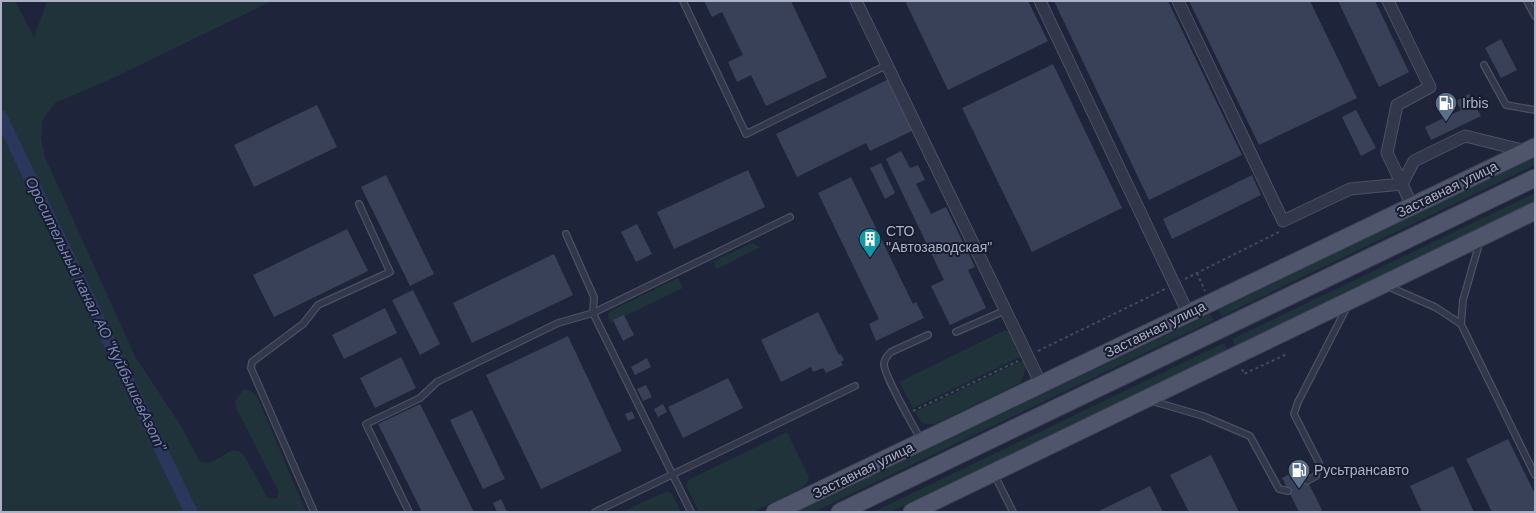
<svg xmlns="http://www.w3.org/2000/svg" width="1536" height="513" viewBox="0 0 1536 513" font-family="Arial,sans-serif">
<rect width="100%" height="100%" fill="#1e2439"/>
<!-- green -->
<path fill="#20323a" d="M1,1H15L34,37L47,1H272L109,80L55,103L43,119L41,138L45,157L135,356L181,426L199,460C209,468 222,455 232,450L239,451L244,455L267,497L272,499L277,498L279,492L236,408L235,401L244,389L251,391L257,396L306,512H1Z
M1535,157V165L1222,316L1218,310Z
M1535,193V202L1235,346L1232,339Z
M752,243L760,247L717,269L713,261Z
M678,278L683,288L611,323L608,315L610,311Z
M1210,314L1214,320L814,512H797Z
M1005,330L1010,332L1020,353V357L913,408L899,382Z
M1224,343L1228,350L890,512H873Z
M1024,360C1027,367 1024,377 1020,383L935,424C922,425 921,423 915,412Z
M787,432L809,477L808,481L802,488L753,512H699L687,487V483L690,479Z
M667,491L672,494L681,512H622Z"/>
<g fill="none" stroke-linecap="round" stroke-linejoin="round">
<!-- canal -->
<path stroke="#2c375e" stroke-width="13" d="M1,117L191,512"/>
</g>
<!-- building -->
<path fill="#394159" d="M704,1H791L827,77L766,106L751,75L737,82L728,62L743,55L722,12L712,17Z
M905,1H1028L1048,41L948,90Z
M1054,1H1168L1242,155L1149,200Z
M1189,1H1310L1357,98L1259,145Z
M1338,1H1375L1409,72L1379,87Z
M1501,39L1517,70L1501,78L1485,48Z
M1053,64L1122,208L1032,252L962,108Z
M889,79L914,130L870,151L866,143L797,177L776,134Z
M1469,94L1481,116L1431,140L1425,127L1461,110L1456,101Z
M317,105L337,147L254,187L234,145Z
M1356,110L1376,148L1361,156L1342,117Z
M901,151L910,168L918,165L925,180L916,184L931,214L946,207L975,267L968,270L986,308L950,325L931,286L944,280L886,159Z
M881,163L895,193L885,199L870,168Z
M748,170L765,207L674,249L657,212Z
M386,175L434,274L410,286L361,187Z
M1252,175L1261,195L1172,239L1163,219Z
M851,177L913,304L916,302L924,318L876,341L869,324L879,319L818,193Z
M637,224L652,254L636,262L621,232Z
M347,229L368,271L274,317L253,275Z
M554,254L573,295L472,343L453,303Z
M413,290L440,344L420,355L392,300Z
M385,308L397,333L344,359L332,335Z
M818,312L839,355L841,354L844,360L841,362L843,365L826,373L823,368L813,372L811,367L781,382L761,340Z
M624,315L634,335L623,341L613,320Z
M568,336L622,451L541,489L486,375Z
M401,357L416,388L375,408L360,378Z
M647,358L651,367L635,375L631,367Z
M728,378L743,408L683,438L668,407Z
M646,385L652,397L643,401L637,389Z
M420,404L474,512H422L378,424Z
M663,404L667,412L658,417L654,409Z
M472,410L505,479L483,489L450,420Z
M632,411L635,418L628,421L625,414Z
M1508,439L1535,494V512H1492L1466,459Z
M1211,455L1239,512H1189L1170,475Z
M1453,466L1474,512H1422L1410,486Z
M1301,468L1322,510L1319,512H1299L1282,478Z
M1150,486L1163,512H1097Z
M501,499L504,505L507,512H497L493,503Z"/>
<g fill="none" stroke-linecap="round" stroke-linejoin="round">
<!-- service casing -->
<g stroke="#4c5164" stroke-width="8">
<path id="service" d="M683,1L746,134L887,65
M1527,1L1535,16
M1484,65L1506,105L1535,110
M566,234L594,297L593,313L691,512
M1480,241L1463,300L1461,324L1535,475
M1387,286L1435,307L1461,324
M956,332L1006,310
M1152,401L1203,416L1250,436L1279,489L1288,491
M921,440C914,427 883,374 884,363C885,358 888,355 891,352L928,335
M994,474L1013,512
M1307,481L1316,476L1319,463L1294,414L1298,402L1347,307
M314,512L251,368L252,362L303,324L318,305L390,272L359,204
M409,512L366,424L420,398L437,382L558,323L593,313L790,217
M595,512L855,386"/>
</g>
<!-- minor casing -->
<g stroke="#4c5164" stroke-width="13">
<path id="minor" d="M856,1L1041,384
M1040,1L1188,313
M1178,1L1283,221L1350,189L1402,184L1387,153L1397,105L1430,87L1388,1
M1412,206L1402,184L1414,161L1465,136L1526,151"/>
</g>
<!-- primary casing -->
<g stroke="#3b4053" stroke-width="19">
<path id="primary" d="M775,512L1535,147
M840,512L1535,178
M912,512L1535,211"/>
</g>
<!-- path -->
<path stroke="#3d4f58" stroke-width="2" stroke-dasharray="3 3" stroke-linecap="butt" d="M1197,273L1205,291
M1185,279L1279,232
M1038,351L1165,289
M1242,369L1244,374L1287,354
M913,411L1018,361"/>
<!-- service -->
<use href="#service" stroke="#323749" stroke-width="5.5"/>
<!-- minor -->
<use href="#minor" stroke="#323749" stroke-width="11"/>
<!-- primary -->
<use href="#primary" stroke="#4f556a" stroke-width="17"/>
</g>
<!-- icons -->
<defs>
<g id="fuel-pin" transform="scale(1.15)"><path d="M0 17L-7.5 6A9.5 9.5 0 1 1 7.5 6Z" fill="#5c6f8a" stroke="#171c2e"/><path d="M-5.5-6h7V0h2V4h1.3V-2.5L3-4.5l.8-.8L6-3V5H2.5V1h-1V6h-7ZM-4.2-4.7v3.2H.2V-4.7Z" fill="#fff"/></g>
<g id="building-pin" transform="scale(1.15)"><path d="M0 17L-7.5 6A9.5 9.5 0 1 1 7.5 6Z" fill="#0f9aa8" stroke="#171c2e"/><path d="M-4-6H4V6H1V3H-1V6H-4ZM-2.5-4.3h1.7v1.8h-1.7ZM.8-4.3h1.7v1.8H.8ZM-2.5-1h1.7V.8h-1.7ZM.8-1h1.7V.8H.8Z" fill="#fff"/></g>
</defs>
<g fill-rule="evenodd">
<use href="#fuel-pin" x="1446" y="103"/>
<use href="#building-pin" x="870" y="239"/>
<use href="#fuel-pin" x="1299" y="470"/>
</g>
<g text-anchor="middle" stroke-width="4" stroke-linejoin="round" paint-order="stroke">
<!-- poi labels -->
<g font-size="14" fill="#acb1c6" stroke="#171c2e" text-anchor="start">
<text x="1462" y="108">Irbis</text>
<text x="886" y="236">СТО<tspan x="886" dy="16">"Автозаводская"</tspan></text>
<text x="1314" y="475">Русьтрансавто</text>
</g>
<!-- street labels -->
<g font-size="14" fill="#acb1c6" stroke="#171c2e">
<text transform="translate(1447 189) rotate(-26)" y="5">Заставная улица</text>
<text transform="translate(1155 329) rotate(-26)" y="5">Заставная улица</text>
<text transform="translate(863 470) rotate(-26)" y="5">Заставная улица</text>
</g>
<!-- water labels -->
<g font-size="15" font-style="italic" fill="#7986b6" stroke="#171c2e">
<text transform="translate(96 314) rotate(64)" y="5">Оросительный канал АО "КуйбышевАзот"</text>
</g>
</g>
<!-- border -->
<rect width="1536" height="513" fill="none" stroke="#acb1c6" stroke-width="4"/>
</svg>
